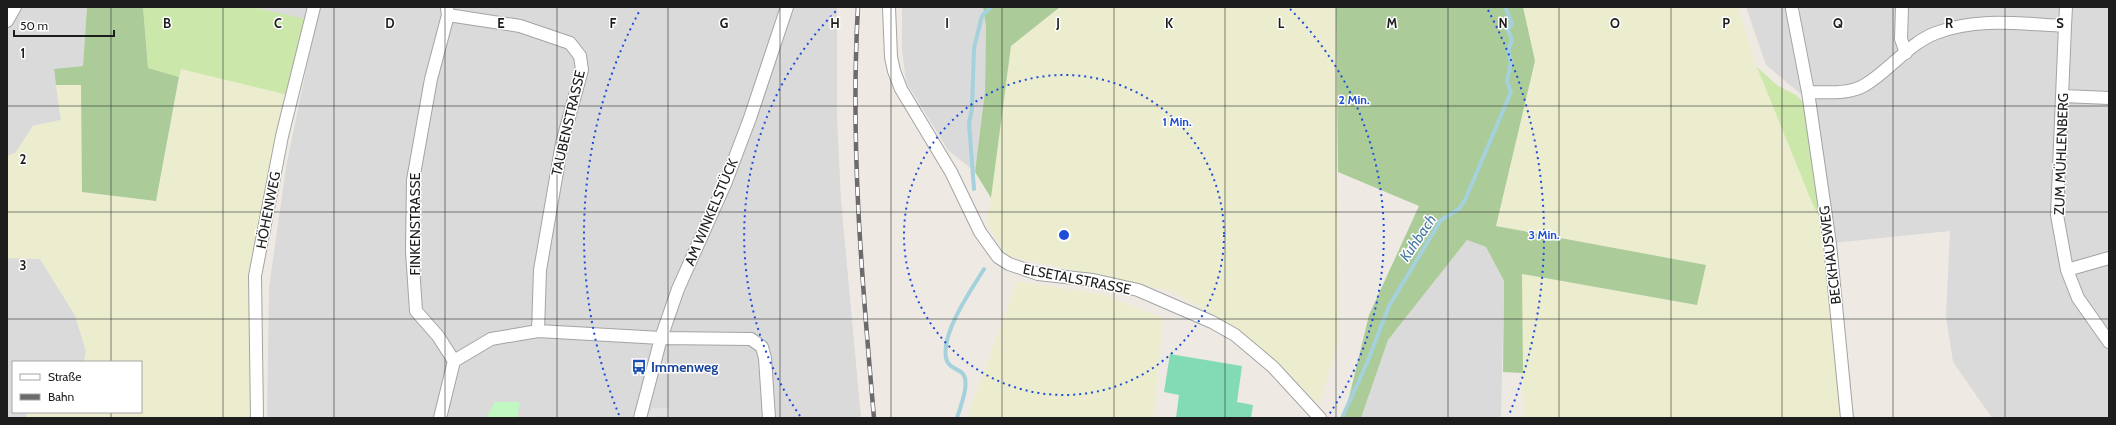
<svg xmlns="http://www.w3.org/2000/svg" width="2116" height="425" viewBox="0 0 2116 425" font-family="Cabin,sans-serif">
<rect width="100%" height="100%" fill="#eeeae3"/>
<!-- residential -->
<path fill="#dbdada" d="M7,7H87L83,66L54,70L61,120L33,126L15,154L7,156Z
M252,7H837V119L841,200L861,418H267L269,288L286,167L316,22Z
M902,7H983L986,27L985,91L975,172L948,150L906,82L902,49Z
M1746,7H2109V418H1992L1953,362L1946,317L1950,231L1833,243L1808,100L1766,65Z
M1467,240L1486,247L1504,281L1501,418H1361L1388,340Z
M7,258L40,259L75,315L86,351L84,362H13V412H27L26,418H7Z"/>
<!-- farmland -->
<path fill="#ecedcf" d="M1060,7H1336L1340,338L1319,405L1295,380L1237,328L1171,291L1006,256L987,224L1011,46Z
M1523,7H1738L1757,67L1813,205L1824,225L1842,418H1523L1521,274L1696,305L1706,265L1496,226L1535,61Z
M181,69L288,95L248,280L253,418H26L27,412H141V362H84L86,351L75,315L40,259L7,258V156L15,153L33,126L61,120L56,85H81L82,192L156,201Z
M1017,281L1105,295L1163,318L1154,418H967Z"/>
<!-- grass -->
<path fill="#cbe7aa" d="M143,7H252L306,19L288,95L181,69L179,77L148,68Z
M1757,67L1778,86L1796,95L1805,104L1824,225L1813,205Z"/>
<!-- forest -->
<path fill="#abcc99" d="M87,7H143L148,68L179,77L156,201L82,192L81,85H56L54,69L83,66Z
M983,7H1060L1011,46L991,198L975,172L985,91L986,27Z
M1336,7H1523L1535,61L1496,226L1706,265L1697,305L1522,274L1523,373L1503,372L1504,281L1486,247L1467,240L1388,340L1361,418H1344L1369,315L1419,206L1338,172Z"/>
<!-- park -->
<path fill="#c1f8c2" d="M495,402H520L517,418H486Z"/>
<!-- pitch -->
<path fill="#83dbb5" d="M1170,354L1242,366L1237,402L1253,405L1251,418H1176L1179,395L1164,392Z"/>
<!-- parking -->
<path fill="#e1e1e1" d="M652,408H669V415L649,418Z"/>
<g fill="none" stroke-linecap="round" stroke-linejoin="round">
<!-- stream -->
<path stroke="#a4d1db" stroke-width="4" d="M974,189L969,123L972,109L974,48L982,16L991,7
M957,418C960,408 972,379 961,372C955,368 948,367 946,358C941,333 971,290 984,269
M1342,418L1367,363L1389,306L1441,220L1459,209L1465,200L1511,92L1507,81L1511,63L1508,51L1512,40L1508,30L1512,23L1505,7"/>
<!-- minor casing -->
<g stroke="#a4a4a4" stroke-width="14">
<path id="minor" d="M889,7L891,57L894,71L901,89L951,172L980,232L998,257L1009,264L1038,274L1093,280L1138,290L1212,322L1235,335L1273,367L1320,418
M1902,7L1901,39L1906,53
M447,8L448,15L431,79L413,180L412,251L416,311L438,336L454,361
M1792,9L1808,92L1830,244L1847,418
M448,15L520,26L570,43L580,56L582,70L562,143L540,270L538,331
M7,21L15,7
M2065,26L2066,7
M1808,92C1826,92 1848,95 1865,85C1889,71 1909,43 1936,33C1977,17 2022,24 2065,26L2057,215L2067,270L2078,298L2109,342
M2063,96L2109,98
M2067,270L2109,258
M257,418L255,276L282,136L314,7
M440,418L454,361L491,339L538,331L661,338L751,339L762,347L765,358L769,418
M640,418L661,338L678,289L725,184L750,118L787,7"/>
</g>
<!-- minor -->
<use href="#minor" stroke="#fff" stroke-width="12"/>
<!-- rail casing -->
<g stroke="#6b6b6b" stroke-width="4.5">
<path id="rail" d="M858,7C850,145 862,281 874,418"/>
</g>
<!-- rail -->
<use href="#rail" stroke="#fff" stroke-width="3" stroke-dasharray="9" stroke-linecap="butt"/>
</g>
<!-- grid -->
<path fill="none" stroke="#1d1d1d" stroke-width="1" stroke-opacity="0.55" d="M111,7V362M223,7V418M334,7V418M445,7V418M557,7V418M668,7V418M780,7V418M891,7V418M1002,7V418M1114,7V418M1225,7V418M1336,7V418M1448,7V418M1559,7V418M1671,7V418M1782,7V418M1893,7V418M2005,7V418M7,106H2109M7,212H2109M7,319H2109M111,412V418"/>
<!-- distance rings -->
<g fill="none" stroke="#1d4ed8" stroke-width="2" stroke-dasharray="2 4">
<circle cx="1064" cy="235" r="160"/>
<path d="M800 416A320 320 0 0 1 838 9M1290 9A320 320 0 0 1 1328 416"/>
<path d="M619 415A480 480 0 0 1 640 10M1488 10A480 480 0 0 1 1509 415"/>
</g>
<!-- icons -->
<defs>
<g id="bus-bare" transform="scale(1.2)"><path d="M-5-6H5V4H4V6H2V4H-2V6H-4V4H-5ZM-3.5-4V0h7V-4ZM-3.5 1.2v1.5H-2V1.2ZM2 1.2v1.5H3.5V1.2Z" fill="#1a4fb4" stroke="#fff" stroke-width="2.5" paint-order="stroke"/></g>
</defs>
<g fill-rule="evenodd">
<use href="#bus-bare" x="639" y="367"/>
</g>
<g text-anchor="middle" stroke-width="3" stroke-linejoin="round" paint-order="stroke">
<!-- street labels -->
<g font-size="14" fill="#1d1d1d" stroke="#fff">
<text transform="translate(568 123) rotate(-77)" y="5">TAUBENSTRASSE</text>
<text transform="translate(2061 154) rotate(-88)" y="5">ZUM MÜHLENBERG</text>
<text transform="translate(268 210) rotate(-79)" y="5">HÖHENWEG</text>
<text transform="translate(711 212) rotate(-67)" y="5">AM WINKELSTÜCK</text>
<text transform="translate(415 224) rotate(-90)" y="5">FINKENSTRASSE</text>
<text transform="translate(1830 255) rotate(-97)" y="5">BECKHAUSWEG</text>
<text transform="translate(1077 279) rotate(11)" y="5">ELSETALSTRASSE</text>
</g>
<!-- transit labels -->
<g font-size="14" font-weight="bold" fill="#164399" stroke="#fff" text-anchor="start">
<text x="651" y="372">Immenweg</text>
</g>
<!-- water labels -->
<g font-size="15" font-style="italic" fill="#497aa2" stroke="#fff">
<text transform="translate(1418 238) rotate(-56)" y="5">Kuhbach</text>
</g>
</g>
<g font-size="13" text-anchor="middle" font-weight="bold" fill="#1d1d1d" stroke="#fff" stroke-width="3" stroke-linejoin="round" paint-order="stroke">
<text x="167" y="28">B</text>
<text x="278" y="28">C</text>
<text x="390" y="28">D</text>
<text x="501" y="28">E</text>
<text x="613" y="28">F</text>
<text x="724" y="28">G</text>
<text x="835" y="28">H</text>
<text x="947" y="28">I</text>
<text x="1058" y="28">J</text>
<text x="1169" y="28">K</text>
<text x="1281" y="28">L</text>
<text x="1392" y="28">M</text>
<text x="1503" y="28">N</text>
<text x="1615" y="28">O</text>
<text x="1726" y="28">P</text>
<text x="1838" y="28">Q</text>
<text x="1949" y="28">R</text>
<text x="2060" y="28">S</text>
<text x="23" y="58">1</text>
<text x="23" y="164">2</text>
<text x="23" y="270">3</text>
</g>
<circle cx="1064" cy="235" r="6" fill="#1d4ed8" stroke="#fff" stroke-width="2"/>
<g font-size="12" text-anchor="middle" font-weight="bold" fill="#1d4ed8" stroke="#fff" stroke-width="3" stroke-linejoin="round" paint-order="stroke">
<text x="1354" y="104">2 Min.</text>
<text x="1177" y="126">1 Min.</text>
<text x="1544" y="239">3 Min.</text>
</g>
<!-- border -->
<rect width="2116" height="425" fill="none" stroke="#1d1d1d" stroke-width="16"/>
<!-- legend -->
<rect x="12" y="361" width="130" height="52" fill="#ffffff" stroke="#a5a5a5"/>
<rect x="20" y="374" width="20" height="6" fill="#ffffff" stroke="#a5a5a5"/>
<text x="48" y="381" font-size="12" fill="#1d1d1d">Straße</text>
<rect x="20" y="394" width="20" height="6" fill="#6b6b6b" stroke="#a5a5a5"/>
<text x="48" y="401" font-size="12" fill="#1d1d1d">Bahn</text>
<!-- scale -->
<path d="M14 30v6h100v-6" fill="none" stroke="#1d1d1d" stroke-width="2"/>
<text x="20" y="30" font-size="12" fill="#1d1d1d" stroke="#ffffff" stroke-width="3" paint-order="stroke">50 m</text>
</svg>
